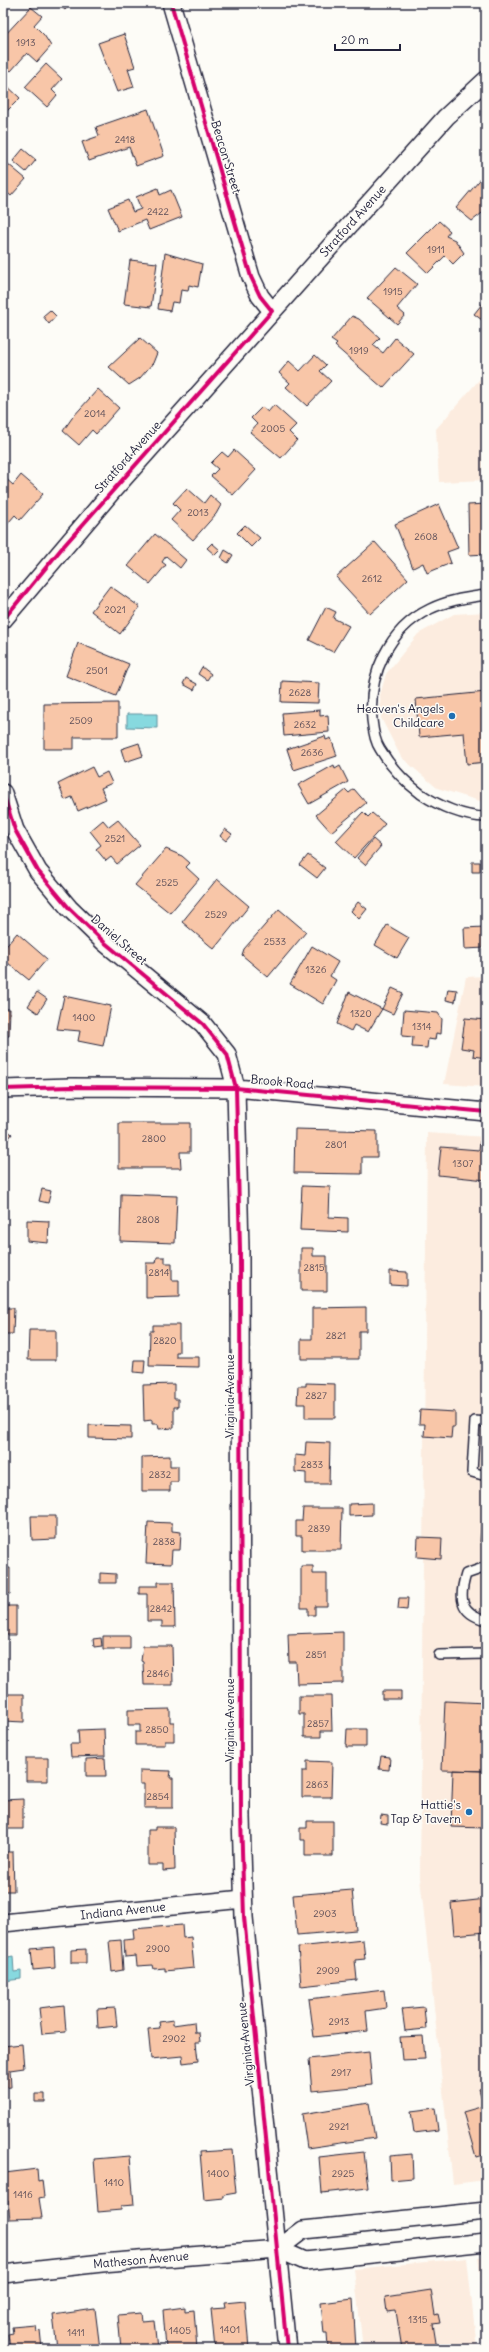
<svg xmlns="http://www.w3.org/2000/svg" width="489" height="2352" viewBox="0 0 489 2352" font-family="Delius,sans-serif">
<rect width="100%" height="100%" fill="#fdfcf7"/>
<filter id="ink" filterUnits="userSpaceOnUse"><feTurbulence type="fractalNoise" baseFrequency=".025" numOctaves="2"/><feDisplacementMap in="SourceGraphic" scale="8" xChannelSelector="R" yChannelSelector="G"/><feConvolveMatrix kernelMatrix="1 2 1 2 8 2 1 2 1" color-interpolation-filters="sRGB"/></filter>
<g filter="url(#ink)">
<!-- built -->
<path fill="#fcecdf" d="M486,372V480L439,482L436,429Z
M486,612V802H483L437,788L401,757L381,718L380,695L386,674L418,634L454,614Z
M486,976V1087L444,1084L466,977Z
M427,1133L486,1137V2180L453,2184L420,1877Z
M486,2256V2327L478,2257Z
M467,2258L477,2349H363L354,2269Z"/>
<!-- water -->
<path fill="#87d9df" stroke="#5f909d" d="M127,714H157V728L127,727Z
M13,1956L14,1972L21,1971V1979L4,1981L3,1958Z"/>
<!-- building -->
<path fill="#f8c6a8" stroke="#22223b" d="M57,3H72L65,10Z
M31,7L42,16L34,25L44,35L51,46L37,62L27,53L11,71L3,65V37Z
M124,34L135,67L128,69L134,87L117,92L98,43Z
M46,64L62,79L52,90L57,95L47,107L25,87Z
M3,82L20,98L3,115Z
M148,109L164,156L136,166L129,147L89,161L82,142L99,136L96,127Z
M23,149L36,160L26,172L13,161Z
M8,164L26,179L11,196L3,189V170Z
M484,175L486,176V210L472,221L456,208Z
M158,188L160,195L171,190L182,217L149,230L145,220L118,231L108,208L128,200L133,212L141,209L136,197Z
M439,221L450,231L446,236L455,240L464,253L453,264L445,256L428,273L407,253Z
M165,253L202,264L198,287L189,285L188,291L181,290L179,303L172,302L170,311L158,309Z
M130,260L157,263L151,307L124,304Z
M396,267L417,284L397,308L405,315L397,324L367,298Z
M486,299V323L474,314Z
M50,310L56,316L49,324L43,316Z
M352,316L359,319L380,338L373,345L383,353L395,338L414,354L383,388L335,346L337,344L331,340Z
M140,338L157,353L153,363L140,378L129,385L109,367Z
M315,355L326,365L320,371L331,381L307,406L286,387L290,383L279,373L289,361L300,371Z
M98,389L119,408L96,434L92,430L79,445L63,431L72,418Z
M274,405L296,425L289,432L297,440L281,458L250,432L257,424L251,418L262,407L268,412Z
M234,450L256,470L233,495L211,476L218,469L211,463L222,452L228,457Z
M21,475L43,494L20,520L15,515L3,529V476L13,485Z
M187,488L204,503L210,495L221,505L216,514L193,540L171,520L180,510L173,503Z
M439,504L458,548L447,552L451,563L427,573L423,563L413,568L395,524Z
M486,504V554L469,555L468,505Z
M245,525L260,538L251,547L237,533Z
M155,534L186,560L180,568L166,556L162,562L166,565L150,584L128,566Z
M375,542L408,579L370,614L336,577Z
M212,543L220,550L215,555L207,548Z
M225,550L233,555L228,563L221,558Z
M110,586L140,607L120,634L91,611Z
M326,607L336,612L333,618L349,626L333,652L309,640Z
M78,643L129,664L116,696L66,676Z
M202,667L211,674L207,680L198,674Z
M186,678L197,684L194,690L183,684Z
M282,681L319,683L318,703L281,702Z
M486,692V762L467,764L464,733L419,737L416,699Z
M118,703V737H74V749H44V704Z
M320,710V716L328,715L329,732L284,736L282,713Z
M325,736L326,740L331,738L337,756L294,770L287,749Z
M139,743L143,756L125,762L121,749Z
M334,765L335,769L340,766L348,782L309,804L298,785Z
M92,767L97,777L107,772L112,783L101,788L106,799L78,811L72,797L65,800L58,784Z
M354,789L366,803L331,832L316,815L346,790L349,793Z
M363,812L368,817L372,813L385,824L354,858L336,841Z
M103,820L109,827L118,820L140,845L117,864L111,857L106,861L96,849L101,845L90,831Z
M225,829L232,834L226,841L220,836Z
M373,839L381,846L365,865L357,858Z
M166,849L182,856L190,863L186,867L199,879L170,913L135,885Z
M308,855L325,868L317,878L300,865Z
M472,862H480V872H472Z
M217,879L249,906L214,949L182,922Z
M358,902L367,909L359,919L351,911Z
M279,909L306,932L268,977L242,955L244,949Z
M387,925L409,938L397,958L375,945Z
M484,927L485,948L465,949L464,928Z
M17,933L47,959L29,980L3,959V950Z
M312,946L338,962L330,976L336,980L323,1004L290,984Z
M392,988L403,993L393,1014L382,1009Z
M448,989L457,990L455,1002L446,1000Z
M37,992L47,999L38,1013L28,1006Z
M349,992L382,1009L368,1032L354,1025L351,1031L337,1024Z
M64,996L111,1006L103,1046L78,1041L80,1031L57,1029Z
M3,1009H10L9,1036H3Z
M404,1010L438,1013L442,1019L441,1034L436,1033L435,1040L428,1039L427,1048L412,1047L413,1037L402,1036Z
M465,1018L486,1020V1058L473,1056L474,1050L461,1048Z
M119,1123H190V1152H180L181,1168H119Z
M3,1127L12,1134L3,1146Z
M295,1129L377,1131V1157H362V1174L294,1173Z
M480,1141L486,1142V1180L438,1175L441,1147L479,1150Z
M302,1186L330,1187L329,1217L348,1218V1232L300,1230Z
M42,1189L51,1191L48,1203L39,1201Z
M121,1194L177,1196L175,1243L120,1241Z
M27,1220L49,1221L48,1243L27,1241Z
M301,1248H313V1256H327V1291H301Z
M157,1257H165V1263H172V1280H179V1297L146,1298V1263H156Z
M390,1271L407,1272V1286L390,1285Z
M366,1307V1331H359V1359H301V1339H312V1308Z
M3,1308H14L13,1334H3Z
M153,1325H179V1352H176V1357H199V1367L149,1366L150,1331H153Z
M29,1330H56V1360H28Z
M135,1360H145L144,1373L134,1372Z
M306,1383L335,1384V1418H305V1404H297L298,1386H306Z
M174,1384V1399H178V1407H174V1428L159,1429L158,1424H152V1420L144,1421L143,1385Z
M420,1410L455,1412V1427H452L451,1438L424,1436L425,1424H419Z
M89,1425L131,1426V1439L89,1438Z
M306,1442L330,1443L329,1484H306V1473L295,1472V1455L305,1456Z
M170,1456V1466H178V1482H170V1491H142V1457Z
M372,1503V1515L349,1516V1504Z
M303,1508H342L341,1550H302V1536H296V1521H302Z
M485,1511L486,1543L480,1542L481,1523H484Z
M31,1516H56V1539L32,1540Z
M148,1522L172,1523V1531L181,1532L180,1550H172L171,1564L146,1563Z
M418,1537L442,1538L441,1559L417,1557Z
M301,1566H313V1574H327V1606H315V1615H308V1608H301Z
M3,1568H10V1594H3Z
M100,1573L116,1574V1583H100Z
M484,1581H486V1612H483Z
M158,1582H174L175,1627H162V1621H147V1594H139V1586H158Z
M399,1598H408L407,1610L398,1609Z
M3,1606H16V1635H5V1658H3Z
M343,1632V1683L297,1684L296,1662H289L288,1634Z
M103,1636H130V1649H103Z
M101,1638L102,1646L94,1647L93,1639Z
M143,1646H172L173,1685H144L143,1662L141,1661Z
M382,1691H401V1699H382Z
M3,1694H24V1722L3,1721Z
M299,1696H331L332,1731H321V1737H304V1714H299Z
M445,1701L486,1703V1771L442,1770Z
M170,1709V1722H174V1741H165V1745H135V1732H140V1725H128V1710Z
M104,1729L105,1756L71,1757L70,1744H79L78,1730Z
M347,1729H366V1747H346Z
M3,1731H6L7,1771H3Z
M381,1756L390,1757L389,1770L379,1769Z
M26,1758H48V1781H26Z
M105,1758L106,1776H86V1759Z
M307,1761L332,1762L331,1797H302V1771H307Z
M140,1770L171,1771L170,1778H173V1808H144V1784H140Z
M453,1770L486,1771V1828L451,1827Z
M23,1799V1829H3V1800Z
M381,1815L388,1816V1824L380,1823Z
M307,1821H333V1856H305V1840H300V1828H307Z
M155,1827H174L175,1870L163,1871V1865H148V1830H155Z
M3,1852H13L14,1891H3Z
M352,1890L356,1930L297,1935L293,1895Z
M486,1899V1932L454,1935L451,1903Z
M182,1925L183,1938L191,1937L194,1968L165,1971V1968L154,1969L153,1965L137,1966L136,1956L125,1957L124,1940L134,1939L133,1929Z
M121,1940L123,1970L112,1972L109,1941Z
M363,1940L365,1959L355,1960L357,1980L301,1986L298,1947Z
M54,1947L55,1968L33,1970L31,1949Z
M86,1949V1963H71V1950Z
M486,1953V1977H483L481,1954Z
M384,1990L386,2008L366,2011L368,2031L314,2037L309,1999Z
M64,2005L66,2032L42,2034L39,2008Z
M424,2007L426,2029L405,2031L402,2009Z
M115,2008L117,2026L98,2028L97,2009Z
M173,2020V2025L194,2022L195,2033H199L200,2042H196L198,2061L183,2063L182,2056L151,2059L148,2029L160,2028L159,2022Z
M423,2036L425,2059L402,2060L400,2037Z
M22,2044L24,2068L10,2070L11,2087L3,2088V2046Z
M369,2052L372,2085L312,2091L309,2059Z
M486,2087V2154L476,2157L463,2112L484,2106L479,2089Z
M35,2094H45V2102H35Z
M369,2103L375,2138L307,2148L302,2114Z
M435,2108L438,2130L414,2133L411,2111Z
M232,2150L236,2193L224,2195V2198L204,2200L200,2152Z
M364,2152L368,2188L322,2193L319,2157Z
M412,2154L413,2178L391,2180L390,2156Z
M130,2156L134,2205L121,2206V2210L98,2212L94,2159Z
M37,2169L38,2181L42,2180L44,2197L39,2198L42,2218L10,2219L8,2201L3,2202V2191H7L5,2173Z
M431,2290L435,2315L438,2314L440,2323L433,2324L437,2349H402L396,2311L387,2312L385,2297Z
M353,2299L356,2349H328L327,2333H324L321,2303Z
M245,2301L249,2349H215L211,2309L225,2308L224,2303Z
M185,2307V2311L194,2310L197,2349H166L163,2310Z
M95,2309L100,2349H57L53,2315Z
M141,2313L142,2321L154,2320L157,2349H121L118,2315Z
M35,2325L36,2331L40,2330L42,2349H10L8,2334L13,2333L12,2327Z"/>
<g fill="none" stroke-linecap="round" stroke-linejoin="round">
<!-- lane casing -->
<g stroke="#22223b" stroke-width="12">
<path id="lane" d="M486,595C466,598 448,600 430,609C388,629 368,676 372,720C373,729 375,742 380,749C390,766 405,782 421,794C439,806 464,817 486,817
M486,1422L475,1421L472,1472L486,1476
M486,1567L466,1574C459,1597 459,1613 486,1620
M439,1655L486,1654"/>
</g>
<!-- street casing -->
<g stroke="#22223b" stroke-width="20">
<path id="street" d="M171,3L251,277L260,296L272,311
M3,620L114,489L446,117L486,80
M3,793L15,830L38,871L69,908L104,942L203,1024L227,1054L236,1088L240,1249L241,1817L244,1917L287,2349
M3,1089L71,1087L236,1088L486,1112
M3,1923L243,1899
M278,2249L303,2230L486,2211
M3,2274L102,2263L278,2249L305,2261L486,2242"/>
</g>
<!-- lane -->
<use href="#lane" stroke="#fdfcf7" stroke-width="9"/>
<!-- street -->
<use href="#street" stroke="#fdfcf7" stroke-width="17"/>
<!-- cycleway casing -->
<g stroke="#fdfcf7" stroke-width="6">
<path id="cycleway" d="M3,620L62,548L272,311L260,296L251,277L171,3
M3,793L15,830L38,871L69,908L104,942L203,1024L227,1054L236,1088L240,1249L241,1817L244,1917L287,2349
M3,1089L71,1087L236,1088L486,1112"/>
</g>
<!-- cycleway -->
<use href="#cycleway" stroke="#d6006c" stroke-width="4"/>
</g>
</g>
<!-- markers -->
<g fill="#1f6fb2" stroke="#fdfcf7" stroke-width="1.5">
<circle cx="452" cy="716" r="4"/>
<circle cx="469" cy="1812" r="4"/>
</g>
<g text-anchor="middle" stroke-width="3" stroke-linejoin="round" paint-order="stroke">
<!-- number labels -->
<g font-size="10" fill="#584b56">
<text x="26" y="46">1913</text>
<text x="125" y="143">2418</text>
<text x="158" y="215">2422</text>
<text x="436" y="253">1911</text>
<text x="393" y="295">1915</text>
<text x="359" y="354">1919</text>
<text x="95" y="417">2014</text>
<text x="273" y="432">2005</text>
<text x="198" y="516">2013</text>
<text x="426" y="540">2608</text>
<text x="372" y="582">2612</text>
<text x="115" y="613">2021</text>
<text x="97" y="674">2501</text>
<text x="300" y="696">2628</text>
<text x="81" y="724">2509</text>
<text x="305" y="728">2632</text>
<text x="312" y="756">2636</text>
<text x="115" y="842">2521</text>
<text x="167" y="886">2525</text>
<text x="216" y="918">2529</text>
<text x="275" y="945">2533</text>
<text x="316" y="973">1326</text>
<text x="361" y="1017">1320</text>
<text x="84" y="1021">1400</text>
<text x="422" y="1030">1314</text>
<text x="154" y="1142">2800</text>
<text x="336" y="1148">2801</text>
<text x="463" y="1167">1307</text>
<text x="148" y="1223">2808</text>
<text x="314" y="1271">2815</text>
<text x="159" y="1276">2814</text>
<text x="336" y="1339">2821</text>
<text x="165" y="1344">2820</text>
<text x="316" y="1399">2827</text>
<text x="312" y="1468">2833</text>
<text x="160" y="1478">2832</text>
<text x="319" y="1532">2839</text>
<text x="164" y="1545">2838</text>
<text x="161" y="1612">2842</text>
<text x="316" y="1658">2851</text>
<text x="158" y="1677">2846</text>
<text x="318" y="1727">2857</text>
<text x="157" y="1733">2850</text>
<text x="317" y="1788">2863</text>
<text x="158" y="1800">2854</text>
<text x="325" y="1917">2903</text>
<text x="158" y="1952">2900</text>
<text x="328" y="1974">2909</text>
<text x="339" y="2025">2913</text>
<text x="174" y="2042">2902</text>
<text x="341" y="2076">2917</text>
<text x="339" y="2130">2921</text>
<text x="218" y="2177">1400</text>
<text x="343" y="2177">2925</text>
<text x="114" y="2186">1410</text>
<text x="23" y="2198">1416</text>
<text x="418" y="2323">1315</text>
<text x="230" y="2333">1401</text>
<text x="180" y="2334">1405</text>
<text x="76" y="2336">1411</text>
</g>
<!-- street labels -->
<g font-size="12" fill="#22223b" stroke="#fdfcf7">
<text transform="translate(226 157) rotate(73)" y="4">Beacon Street</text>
<text transform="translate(353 221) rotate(-48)" y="4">Stratford Avenue</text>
<text transform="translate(128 457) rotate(-48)" y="4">Stratford Avenue</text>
<text transform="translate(119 940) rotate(41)" y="4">Daniel Street</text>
<text transform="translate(282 1082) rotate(5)" y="4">Brook Road</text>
<text transform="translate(230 1396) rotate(-90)" y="4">Virginia Avenue</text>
<text transform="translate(230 1720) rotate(-90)" y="4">Virginia Avenue</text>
<text transform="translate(123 1911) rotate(-6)" y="4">Indiana Avenue</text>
<text transform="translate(246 2044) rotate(-96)" y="4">Virginia Avenue</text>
<text transform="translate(141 2260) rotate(-5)" y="4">Matheson Avenue</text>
</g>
<!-- poi labels -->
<g font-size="12" fill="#22223b" stroke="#fdfcf7" text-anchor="end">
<text x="444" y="713">Heaven's Angels<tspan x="444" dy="14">Childcare</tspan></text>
<text x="461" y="1809">Hattie's<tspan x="461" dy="14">Tap &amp; Tavern</tspan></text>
</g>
</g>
<!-- margin -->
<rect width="489" height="2352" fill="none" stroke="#fdfcf7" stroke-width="16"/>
<rect x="8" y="8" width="473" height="2336" fill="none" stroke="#22223b" stroke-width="1.5" filter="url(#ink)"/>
<!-- scale -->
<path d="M335 44v6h65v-6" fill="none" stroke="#22223b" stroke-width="2"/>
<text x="341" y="44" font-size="12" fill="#22223b" stroke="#fdfcf7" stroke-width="3" paint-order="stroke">20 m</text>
</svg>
